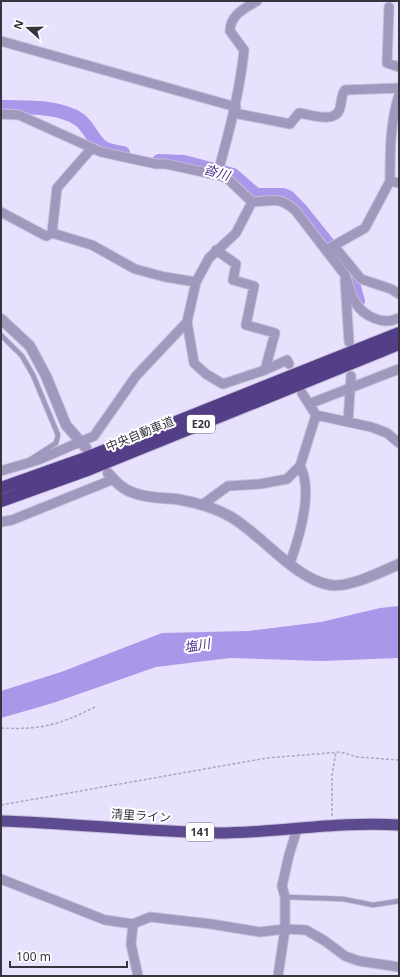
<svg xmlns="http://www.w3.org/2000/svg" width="400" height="977" viewBox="0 0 400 977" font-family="'Noto Sans','Noto Sans JP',sans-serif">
<rect width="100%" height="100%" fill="#e7e1fe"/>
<!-- water -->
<path fill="#ab97e9" d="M399,606V658L321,661L230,658L156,667L53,703L1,718V691L61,672L162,633L248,631L321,622L380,608Z"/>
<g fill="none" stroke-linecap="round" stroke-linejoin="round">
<!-- river -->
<path stroke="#ab97e9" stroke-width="14" d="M1,107C24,107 61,106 80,120C90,128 94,143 104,148C110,151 117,152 123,153
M159,161L184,162L233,175L256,195H283L288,197L300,209L349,270L358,301"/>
<!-- service casing -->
<g stroke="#c4bed8" stroke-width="6">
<path id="service" d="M1,335L22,356L33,375L58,435L56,443L28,461
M285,897L343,899L373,905L399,901"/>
</g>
<!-- minor casing -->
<g stroke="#c4bed8" stroke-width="11">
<path id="minor" d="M389,7L387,63L399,67
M1,41L236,107
M234,113L290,124L299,113C311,115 336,124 340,108C342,101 341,95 345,90L399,88
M1,114L19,115L101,152L156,164H166L221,176L228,179L252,202C273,201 278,196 295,210L345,275C349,284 350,294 355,302C363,316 383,326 399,318
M217,175C229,134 240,92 244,50L230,31C230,15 245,8 257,1
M390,181C390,152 390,123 399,95
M252,202L236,233L209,258L196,282L187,322L194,363L206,374L223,384L265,370
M1,212L46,236L52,233L92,245L135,269L165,277L196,282
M52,233L57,188L91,149
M334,246L361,279L391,289L399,294
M216,250L236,264L233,280L254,286L246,325L275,333L265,370L287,360L289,364
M326,250L365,228L390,181L399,183
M345,280L349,342
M302,393L316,415L371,427L387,433L399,443
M309,404L399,369
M348,422L351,376
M1,471L38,460L94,436L136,376L187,322
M202,505L228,486L260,484L287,479L300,466L316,415
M1,522L12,520L114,479
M290,563C299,538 314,491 300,466
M1,879L105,920L133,924L150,917L211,924L260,932L285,929L306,930L325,941L345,956L359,961L399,967
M133,924L131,944L138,976
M278,976L285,929V897L282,886L289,855L297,829"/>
</g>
<!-- tertiary casing -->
<g stroke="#c4bed8" stroke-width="12">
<path id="tertiary" d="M1,319L30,346L46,376L66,425L86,448
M108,473C115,481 123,490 134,493C147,498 162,498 176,499C194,502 214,507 231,517C262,535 295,579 330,585C349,588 381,572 399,564"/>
</g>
<!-- trunk casing -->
<g stroke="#c4bed8" stroke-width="13">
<path id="trunk" d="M1,821C73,823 145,832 217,833C278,833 338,821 399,825"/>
</g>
<!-- motorway casing -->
<g stroke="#c4bed8" stroke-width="14">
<path id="motorway" d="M1,488L83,459L399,333
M1,501L90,469L399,344"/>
</g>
<!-- path -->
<path stroke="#aba6bd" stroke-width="1.5" stroke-dasharray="3 2" stroke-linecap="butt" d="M1,728C41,730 59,725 95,707
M1,805L267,758L340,752L358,757L399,760
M332,816V775L336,752"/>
<!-- service -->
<use href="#service" stroke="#a098bd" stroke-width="4.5"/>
<!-- minor -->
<use href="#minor" stroke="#a098bd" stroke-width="9"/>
<!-- tertiary -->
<use href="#tertiary" stroke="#a098bd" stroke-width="10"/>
<!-- trunk -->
<use href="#trunk" stroke="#5e4a90" stroke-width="11"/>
<!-- motorway -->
<use href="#motorway" stroke="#543e88" stroke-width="12"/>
</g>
<g text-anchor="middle" stroke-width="4" stroke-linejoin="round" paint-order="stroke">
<!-- shield labels -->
<g fill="#fff" stroke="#727179" stroke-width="1">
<rect x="187" y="415" width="28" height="18" rx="3"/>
<rect x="186" y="823" width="28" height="18" rx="3"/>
</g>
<g font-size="11" font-weight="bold" fill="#36343f">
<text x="201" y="428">E20</text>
<text x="200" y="836">141</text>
</g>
<!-- street labels -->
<g font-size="12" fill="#36343f" stroke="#fff">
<text transform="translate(140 434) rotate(-22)" y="4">中央自動車道</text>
<text transform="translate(141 816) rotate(4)" y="4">清里ライン</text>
</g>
<!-- water labels -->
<g font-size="13" font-style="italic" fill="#4d2d8b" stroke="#fff">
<text transform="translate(217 172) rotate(17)" y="5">沓川</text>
<text transform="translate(197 645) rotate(-9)" y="5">塩川</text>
</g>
</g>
<!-- border -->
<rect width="400" height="977" fill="none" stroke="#36343f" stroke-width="4"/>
<!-- north arrow -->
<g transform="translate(28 28) rotate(290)" stroke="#ffffff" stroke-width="3" paint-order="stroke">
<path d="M0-3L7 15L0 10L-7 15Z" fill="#36343f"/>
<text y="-6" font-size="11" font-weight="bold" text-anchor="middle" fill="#36343f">N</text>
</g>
<!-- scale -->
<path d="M10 961v6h117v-6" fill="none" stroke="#36343f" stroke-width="2"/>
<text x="16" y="961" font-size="12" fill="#36343f" stroke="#ffffff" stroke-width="3" paint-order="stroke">100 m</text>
</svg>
